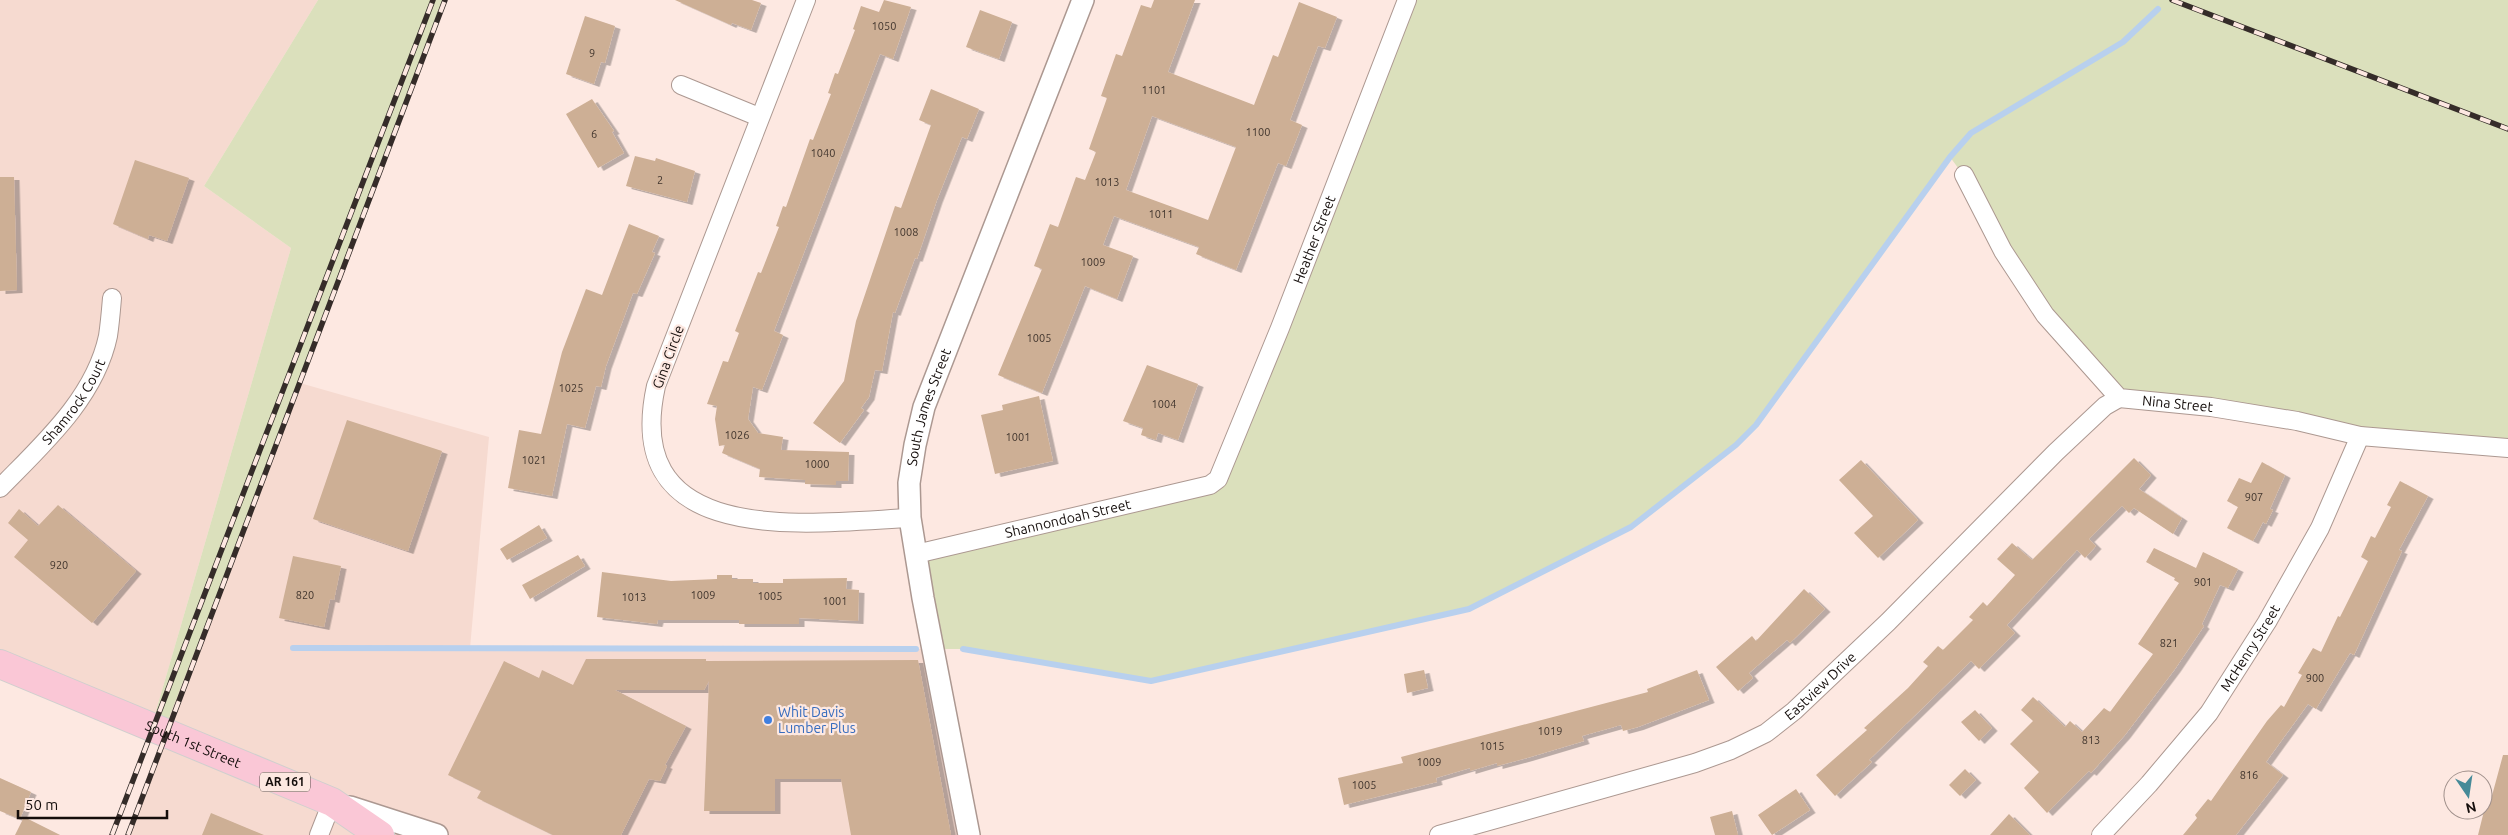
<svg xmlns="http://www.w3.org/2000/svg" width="2508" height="835" viewBox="0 0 2508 835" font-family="Ubuntu,sans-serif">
<defs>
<filter id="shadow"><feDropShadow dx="5.5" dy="3" stdDeviation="0" flood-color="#0004"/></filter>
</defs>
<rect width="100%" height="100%" fill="#fde8e1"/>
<!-- built -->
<path fill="#f6dad0" d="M0,0H318L204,186L291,248L151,728L0,664Z
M300,383L489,437L470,648L932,649L969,835H128L156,762L163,733L192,646Z"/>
<!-- green -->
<path fill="#dbe0bc" d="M318,0H445L300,383L163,733L151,728L291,248L204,186Z
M1407,0H2508V448L2119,398L2013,267L1964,176L1950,157L1756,425L1736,445L1631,527L1469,609L1151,681L966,649H932L916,554L1210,485Z"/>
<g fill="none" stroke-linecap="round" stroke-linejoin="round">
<!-- stream -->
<path stroke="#b8d0ee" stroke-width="6" d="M293,648L916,649
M963,649L1151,681L1469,609L1631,527L1736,445L1756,425L1950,157L1971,133L2123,42L2158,9"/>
</g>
<!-- building -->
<path fill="#cdaf95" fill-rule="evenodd" filter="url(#shadow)" d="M675,0H752L761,3L751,30L732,23L731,25Z
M884,0L911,7L893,59L880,54L774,331L783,335L762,390L753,387L748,419L758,433L783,437L781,450L849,452L848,481H836V485L805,484V480L759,477L760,469L722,453L725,445L719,446L715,419L717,406L707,404L723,361L728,362L739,333L735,331L758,272L761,273L779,227L776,226L783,206L786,207L810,139L813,140L820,122L831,94L828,93L835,73L838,74L855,30L853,29L861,6L879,12Z
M1154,0H1195L1168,72L1254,105L1273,55L1278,57L1299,2L1337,17L1325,48L1318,46L1290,120L1302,125L1286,166L1278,163L1236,270L1196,254L1199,247L1114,216L1103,245L1133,256L1117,299L1085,286L1042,393L998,375L1042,269L1034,266L1050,224L1058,227L1076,177L1085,180L1096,152L1089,149L1107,98L1101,96L1116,54L1122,56L1141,5L1151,8ZM1152,116L1236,147L1208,220L1126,190Z
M980,10L1012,22L999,59L966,47Z
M585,16L615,26L605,63L601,62L594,84L566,74Z
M931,89L979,109L967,139L962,137L937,200L917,259L915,258L895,313L893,312L882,371L875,370L869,397L861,408L864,410L840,443L813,423L844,381L856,321L895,206L901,208L931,125L919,120Z
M592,99L614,131L612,132L624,153L598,168L566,114Z
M635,156L655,161L656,158L695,171L687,202L626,186Z
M135,160L189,178L167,241L149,235L148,239L113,224Z
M0,177H14L17,290L0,291Z
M629,224L659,236L652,252L655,253L637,294L633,293L606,366L601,387L596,386L585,428L567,424L552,496L508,488L519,430L541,434L562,352L586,289L602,295Z
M1147,365L1198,384L1178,440L1158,433L1156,440L1141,435L1143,428L1123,421Z
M1039,396L1053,461L995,474L981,415L1003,410L1002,405Z
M347,420L442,451L408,551L313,519Z
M2134,458L2151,475L2139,489L2182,518L2173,534L2134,508L2129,513L2122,506L2089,539L2096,546L2085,558L2077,550L2007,625L2015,633L1979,669L1971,661L1869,760L1872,762L1835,796L1816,775L1867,730L1864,728L1908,688L1928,666L1923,662L1938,646L1943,650L1973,620L1969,617L1983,602L1987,606L2015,575L1997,559L2012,543L2032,560Z
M1861,460L1918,520L1878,558L1854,533L1873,516L1839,480Z
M2262,462L2285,475L2270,509L2273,510L2266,524L2263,522L2253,541L2227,528L2238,507L2227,501L2239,478L2251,483Z
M2400,481L2428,496L2399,550L2402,551L2354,655L2350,653L2316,709L2308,704L2266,762L2283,775L2236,835H2183L2197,818L2195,815L2208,799L2211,801L2267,721L2281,705L2284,707L2302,675L2298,673L2313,648L2321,652L2338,616L2340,617L2368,561L2361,557L2371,536L2375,538L2391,507L2387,505Z
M58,505L136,571L92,623L14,557L28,540L8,523L19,509L38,526Z
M539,525L547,538L507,560L500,549Z
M2154,548L2196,568L2203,552L2238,569L2228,588L2220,585L2202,624L2204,626L2175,669L2125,735L2091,773L2089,771L2047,813L2024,788L2039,772L2010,744L2033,721L2021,710L2033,697L2065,727L2070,721L2082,732L2104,708L2110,712L2153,654L2138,644L2179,583L2174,580L2175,578L2146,562Z
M578,555L585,566L530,599L522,585Z
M293,556L341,566L334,600L330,599L324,627L279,618Z
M602,572L671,581L717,579V575H732V579H753V583H783V579L847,578L846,589L859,590L858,621L799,618V624H739V620H658L657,624L597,617Z
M1804,589L1825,609L1790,643L1787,640L1749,673L1753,678L1738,691L1716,667L1752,636L1756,641Z
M586,659H706V661L918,660L951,835H851L841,779H775V811H704L709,681L704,690H615L686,726L665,765L667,766L660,781L649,779L621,835H553L477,798L481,791L448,775L504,661L539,678L542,670L573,685Z
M1424,670L1428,688L1407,693L1404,674Z
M1697,670L1709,700L1638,727L1623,731L1621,725L1582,736L1584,741L1527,758L1497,766V763L1470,771V768L1436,778L1437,782L1344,805L1338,778L1403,763L1401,757L1648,692L1647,689Z
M1975,710L1992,728L1979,741L1961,722Z
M2503,755H2508V835H2478L2486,803H2490Z
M1965,769L1976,780L1960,796L1949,785Z
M0,778L31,792L20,819L0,811Z
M1796,789L1810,810L1772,835L1758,815Z
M1732,811L1738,835H1715L1710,817Z
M211,813L264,835H202Z
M2009,814L2030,835H1990Z
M24,817L60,835H15Z"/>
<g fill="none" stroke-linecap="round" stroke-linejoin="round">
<!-- minor casing -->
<g stroke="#ac9891" stroke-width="20">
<g id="minor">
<path d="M806,0L656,386C620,550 809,523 910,518"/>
<path d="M681,85L759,117"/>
<path id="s1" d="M1964,175L2003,251L2045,315L2119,398L2211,407L2297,421L2360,436L2508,448"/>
<path id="s2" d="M0,488C42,445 95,398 108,336C110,323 111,310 112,298"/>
<path id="s3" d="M916,554L1210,485L1218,479L1280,328L1407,0"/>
<path d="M319,835L332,802"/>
<path id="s4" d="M1439,835L1695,763L1731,750L1766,733L1794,711L1888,622L2056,452L2105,406L2119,398"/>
<path id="s5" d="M2101,835L2149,784L2209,713L2267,622L2320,528L2360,436"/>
</g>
</g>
<!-- tertiary casing -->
<g stroke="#ac9891" stroke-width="24">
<g id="tertiary">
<path d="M350,807L437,835"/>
<path id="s6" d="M969,835L923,598L910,518L909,483L915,445L924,407L1083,0"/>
</g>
</g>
<!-- primary casing -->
<g stroke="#d0cfce" stroke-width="30">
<g id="primary">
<path id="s7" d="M0,664L332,802L380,835"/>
</g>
</g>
<!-- minor -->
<use href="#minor" stroke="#fff" stroke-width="18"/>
<!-- tertiary -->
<use href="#tertiary" stroke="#fff" stroke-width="21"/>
<!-- primary -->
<use href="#primary" stroke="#fac7d6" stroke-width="28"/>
<!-- rail casing -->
<g stroke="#352c29" stroke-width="5.5">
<path id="rail" d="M2172,0L2508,129
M112,835L433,0
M128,835L445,0"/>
</g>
<!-- rail -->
<use href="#rail" stroke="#fde8e1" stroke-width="4" stroke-dasharray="11" stroke-linecap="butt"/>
</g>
<!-- markers -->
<circle fill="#3f7fe0" stroke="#fde8e1" stroke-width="2" cx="768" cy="720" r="5"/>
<g text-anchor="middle" stroke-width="4.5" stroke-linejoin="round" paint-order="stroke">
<!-- number labels -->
<g font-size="11" fill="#42362e">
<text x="884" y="30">1050</text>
<text x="592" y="57">9</text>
<text x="1154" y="94">1101</text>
<text x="1258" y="136">1100</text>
<text x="594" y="138">6</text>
<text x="823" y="157">1040</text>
<text x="660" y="184">2</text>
<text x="1107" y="186">1013</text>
<text x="1161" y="218">1011</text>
<text x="906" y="236">1008</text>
<text x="1093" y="266">1009</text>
<text x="1039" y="342">1005</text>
<text x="571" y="392">1025</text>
<text x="1164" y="408">1004</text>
<text x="737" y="439">1026</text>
<text x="1018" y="441">1001</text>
<text x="534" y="464">1021</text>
<text x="817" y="468">1000</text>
<text x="2254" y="501">907</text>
<text x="59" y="569">920</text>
<text x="2203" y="586">901</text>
<text x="305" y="599">820</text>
<text x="703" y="599">1009</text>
<text x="770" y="600">1005</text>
<text x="634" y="601">1013</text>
<text x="835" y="605">1001</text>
<text x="2169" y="647">821</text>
<text x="2315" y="682">900</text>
<text x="1550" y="735">1019</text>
<text x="2091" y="744">813</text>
<text x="1492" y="750">1015</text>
<text x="1429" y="766">1009</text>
<text x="2249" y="779">816</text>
<text x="1364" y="789">1005</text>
</g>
<!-- shield labels -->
<rect fill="#fde8e1" stroke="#5a4f4b" stroke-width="1" x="260" y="772.5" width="50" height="19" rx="4"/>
<g font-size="12" font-weight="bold" fill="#140d0b">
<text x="285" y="786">AR 161</text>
</g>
<!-- street labels -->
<g font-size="14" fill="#140d0b" stroke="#fde8e1">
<text dy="5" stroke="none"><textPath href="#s3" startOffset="570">Heather Street</textPath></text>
<text transform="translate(668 357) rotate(-70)" y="5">Gina Circle</text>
<text dy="5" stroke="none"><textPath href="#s2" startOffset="114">Shamrock Court</textPath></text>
<text dy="5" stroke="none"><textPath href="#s1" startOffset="332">Nina Street</textPath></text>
<text dy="5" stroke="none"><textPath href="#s6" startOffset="436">South James Street</textPath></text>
<text dy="5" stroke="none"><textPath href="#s3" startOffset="156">Shannondoah Street</textPath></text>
<text dy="5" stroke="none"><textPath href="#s5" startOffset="240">McHenry Street</textPath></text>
<text dy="5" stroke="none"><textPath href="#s4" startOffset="415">Eastview Drive</textPath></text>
<text dy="5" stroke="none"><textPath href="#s7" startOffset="209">South 1st Street</textPath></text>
</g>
<!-- shop labels -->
<g font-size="14" fill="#366cbe" stroke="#fde8e1" text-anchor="start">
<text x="778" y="717">Whit Davis<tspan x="778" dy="16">Lumber Plus</tspan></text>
</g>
</g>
<!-- north arrow -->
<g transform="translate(2468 795) rotate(167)"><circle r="24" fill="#fde8e1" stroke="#a0908b"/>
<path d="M0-4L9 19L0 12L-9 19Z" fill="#468a98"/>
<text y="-8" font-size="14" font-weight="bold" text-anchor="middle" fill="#140d0b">N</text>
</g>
<!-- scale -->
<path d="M18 810v8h149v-8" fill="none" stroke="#140d0b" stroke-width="2.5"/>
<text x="25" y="810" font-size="15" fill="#140d0b" stroke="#fde8e1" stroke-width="4" paint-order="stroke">50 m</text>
</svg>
